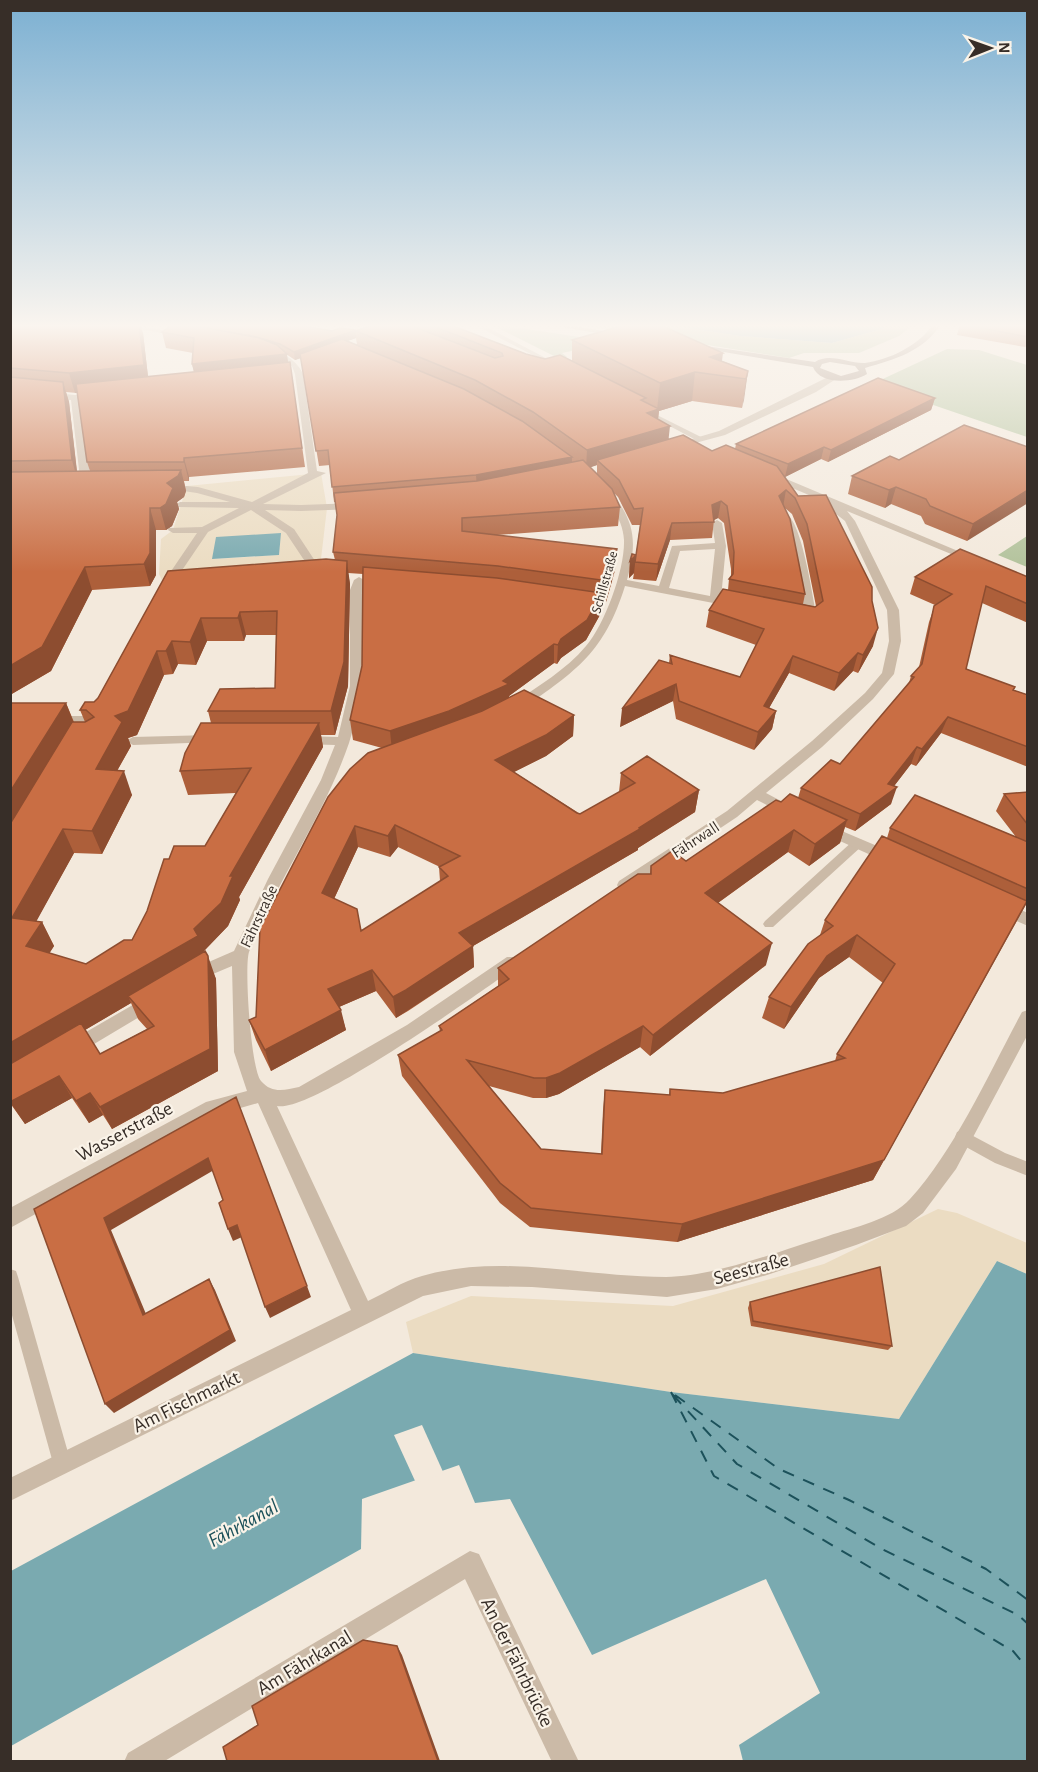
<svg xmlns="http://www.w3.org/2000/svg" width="1038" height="1772" viewBox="0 0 1038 1772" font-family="'Alegreya Sans',sans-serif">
<rect width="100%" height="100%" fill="#f3e9dc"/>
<!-- green -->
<path fill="#b2c29b" d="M575,324H661L740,336L832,343L882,329L886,324H914L899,336L859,353H804L789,358Z
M500,325L613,342L562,353L567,357L560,359L496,327Z
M947,349L979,350L1027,365V437L872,384Z
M1027,536V567L998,555Z"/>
<!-- plaza -->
<path fill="#ebdcc2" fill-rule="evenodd" d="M321,473L327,508L319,576L165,587L159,574L161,539L173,530L187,486ZM280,533L279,555L213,559Z
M938,1209L957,1213L1027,1243V1274L997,1261L899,1419L671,1392L413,1353L406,1322L471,1296L673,1306L824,1264Z"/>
<!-- water -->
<path fill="#7aaab0" d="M661,324H886L882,329L832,343L740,336Z
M281,533L279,555L212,559L216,537Z
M997,1261L1027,1274V1761H743L739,1745L820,1693L766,1579L592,1655L510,1499L475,1503L459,1465L362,1499L361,1549L11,1746V1571L413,1353L671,1392L899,1419Z"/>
<!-- pier -->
<path fill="#f3e9dc" d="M422,1425L444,1474L416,1483L394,1435Z"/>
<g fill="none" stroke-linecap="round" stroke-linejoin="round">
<!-- ferry -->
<path stroke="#1c515a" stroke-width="2" stroke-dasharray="12 10" stroke-linecap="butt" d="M671,1392L714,1476L1013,1651L1028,1669
M673,1395L737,1464L882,1549L1018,1615L1028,1624
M675,1395L779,1469L849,1500L986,1569L1028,1600"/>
<!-- lane -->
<path fill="#cbbaa7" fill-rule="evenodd" d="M473,324H481L561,366L556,367Z
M643,410H647L705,439L698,441L643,412Z
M858,839L862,840L864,843L862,846L773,927H765L763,924L765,921L854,840Z
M962,1130L1005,1153L1028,1162V1176L995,1163L957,1142L955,1137L957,1132Z
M10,1269L16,1271L18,1277L71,1463L68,1469L62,1472L56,1469L53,1463L10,1308Z"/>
<!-- street -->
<path fill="#cbbaa7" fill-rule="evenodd" d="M113,324H132L187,335L183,337Z
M268,350C282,350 298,362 303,374L317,471L326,473L263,504L301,505L356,503L361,506L356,509L301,511L265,510L294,529L325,576L324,578H316L286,533L251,510L208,532L170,588H162L161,586L197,533H173L168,530L169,528L202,527L239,508L177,507L175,505L180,502H230L197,493L163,488V484L198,487L252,502L308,473L295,374L292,366L268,354Z
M832,375L839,377L816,392L725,435L673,449L668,446L719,431Z
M10,389L75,395L99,393V397L79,400C78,425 95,469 89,489L81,487L71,400L10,394Z
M766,473H772L977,559L968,561L847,511L855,521L899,610L901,641L894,674L873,699L822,747L766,793L796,809L798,812L796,815H786L757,800L737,817L629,889H619L617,885L619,881L727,811L812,741L865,693L882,673L889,641L887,610L845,521L816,498L766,477Z
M605,492H611C636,523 637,543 627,580L659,586L672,546L715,543L712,523L717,520L722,523L726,546L721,598L740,604L734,607L625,586C604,653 577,670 522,709H514V703C538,686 566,670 586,646C605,624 625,569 624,540C623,522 613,508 603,494ZM715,549L710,596L669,588L680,551Z
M786,514C802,521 813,599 817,619L815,621H805L799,618L804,615L789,535L781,517Z
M359,577L364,580L362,590C362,642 366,693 349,743C324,816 277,880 249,952C244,967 251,1070 261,1081C272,1094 285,1090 299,1087L407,1025L507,957H519L521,961L519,965C483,990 311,1114 277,1106L368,1301C385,1293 403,1281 422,1276C502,1253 584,1277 666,1277C716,1276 780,1251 828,1236C854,1227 891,1220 910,1199C955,1150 990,1071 1022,1012L1028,1010V1034L956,1169L923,1213L906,1226L856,1245L767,1275L717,1289L667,1297L532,1287L471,1286L423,1296L10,1501V1478L351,1310L258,1103L216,1115L10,1228V1208L206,1102L247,1091L234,1052L232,966L194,982L188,981L186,976L188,971L234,951L268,879L321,780L335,745L301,744L294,740L301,736L338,737L350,686V590L354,580Z
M54,716H87L93,720L87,724L49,723V717Z
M211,735L218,739L216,742L133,745L126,741L133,737Z
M823,823L896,854L898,858L896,862H886L818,831L816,828Z
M1001,902L1028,913V926L996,912L993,908L996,904Z
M150,995L156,997L158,1002L156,1007L79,1053L73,1055L67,1053L64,1048L67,1043Z
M470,1551L479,1554L579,1762H552L465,1579L163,1762H124L128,1753Z"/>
<!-- secondary -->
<path fill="#9f8978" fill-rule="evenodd" d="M544,324H565L625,335L621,337Z
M933,324H941C923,352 895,359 865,368L867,374C853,383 820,385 813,367L688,346L692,344L815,362C830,352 849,364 865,363C889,360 920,345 933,324ZM830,362L855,366L859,371L841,376L820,368L822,364Z"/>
</g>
<!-- wall -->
<path fill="#ad5f3a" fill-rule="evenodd" d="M10,324L143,333L148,377L194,372L192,364L193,353L166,348L162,332L356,330L375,324H454V326L526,354L545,359L572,360V340L722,361L748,371L742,408L692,401L659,411L658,419L669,439L712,451L735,449L736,444L935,398L931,410L828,462L821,459L785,477L784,476L872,601L873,646L858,673L853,671L834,691L789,673L769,708L776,711L772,729L754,750L676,719L673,701L620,727L669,663L670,655L740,677L756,645L706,627L709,610L728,590L729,579L731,578V569L724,523L718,518L714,520L712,538L670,540L656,581L633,579L634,573L629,578L630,561L636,555L640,525H632L618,497L614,493L620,507L618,526L497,535L615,570L606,602L602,601L601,613L586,640L561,658L557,664L554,663L509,696V698L574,715L573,736L546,756L514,772L580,814L619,792L621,773L699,790L695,812L638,848V850L473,946L474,967L408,1011L396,1018L376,991L339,1007L346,1030L271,1071L256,1040L249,1020L256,1017L382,748L353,740L350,720L362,666L363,574L348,573L350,584L348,686L335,735H321L323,747L239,897L240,900L228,926L203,952L216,979L218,1071L112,1129L103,1115L89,1123L72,1098L25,1124L10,1103L66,703L74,722H85L80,710L94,702L98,698L168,571L335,560L333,552L337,515L336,502H334L330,465L319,466L301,358L295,360L286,354L288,362H290L305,467L189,477V481H184L186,491L184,497L177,502L179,509L172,526L166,530H156V575L150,586L92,590L51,671L10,695ZM356,338L357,345L347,341ZM66,392L77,393L87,462L90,471H77L69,402ZM597,465V474L590,467ZM785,508L792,514L803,541L816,606L815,607L803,604L805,594ZM246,635H276L275,688L208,711L211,723L180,771L188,795L236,793L205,846L169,859L147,911L132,940L86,964L49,953L54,946L42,922L36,921L74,853L102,854L132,795L117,771L131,746L128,738L137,735L164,675L173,674L178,664L196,665L207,641H244ZM358,847L390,857L398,847L440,867H439L440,881L361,931L334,899ZM131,1003L138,1019L147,1029L100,1054L85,1030Z
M960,324H1028V345L1025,347L957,335Z
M1028,447L967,541L925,524L921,516L891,504L885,508L848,494L852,476L899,460Z
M915,577H1028V623L982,603L966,669L1015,687L1014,690L1028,695V767L941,733L916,766L911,764L894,786L891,804L855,831L845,827L840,843L809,866L788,852L718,903L766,965L650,1056L640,1047L559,1094L546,1098H533L489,1086L541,1149L601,1154L603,1110L605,1090L669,1095L670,1089L723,1093L835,1061L837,1054L883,983L849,957L819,978L784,1029L762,1018L769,997L820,935L825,920L887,838L890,828L1016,837L996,811L1004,794L1028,792V901L873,1180L677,1242L530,1227L500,1203L402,1076L398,1055L440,1031L439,1026L498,986V968L650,874L651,866L686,861L781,802L798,798L801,788L840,764L909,683L911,676L919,667L929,622L935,605L910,594Z
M750,1302L892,1346L888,1350L751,1326L748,1308Z"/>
<!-- shaded-wall -->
<path fill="#8d4d30" d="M139,324H140L143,333L149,385L75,393L69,373Z
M356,331V338L295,360L294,352Z
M723,353L720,376L710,357Z
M287,354L289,370L196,380L192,364Z
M748,371L744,400L742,408L746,379Z
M695,372L692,401L659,411L657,427L647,413L657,410L660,383Z
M63,382L69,402L78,482L72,460Z
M935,398L931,410L828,462L831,450Z
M670,426L668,444L597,460V465L586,469L587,450Z
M824,447L821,459L785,477L788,464Z
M572,457V472L477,490L476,475Z
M184,458L189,477V481L184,462Z
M181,470L186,491L184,497L177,502L179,509L172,526L166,530L160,508L167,483Z
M896,487L891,504L885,508L889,490Z
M786,490L783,507L779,496Z
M1028,490V503L967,541L973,524Z
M721,501L718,518L710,522L712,505Z
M150,508L156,530V575L150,586L144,564Z
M672,523L670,540L656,581L658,564Z
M617,549L615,570L606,602L608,581Z
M636,555L634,573L629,578L630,561Z
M347,561L350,584L348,686L335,735L331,711Z
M85,567L92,590L51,671L10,695V666Z
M602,593L601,613L586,640L561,658L557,664L558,645L561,639Z
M240,612L246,635L244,641L238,618Z
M201,618L207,641L196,665L190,642Z
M878,628L873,646L858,673L863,655Z
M172,641L178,664L173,674L166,651Z
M554,644V663L509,696V704L392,751L390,731L503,681Z
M157,651L164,675L137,735L128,738L131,746L105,792L96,769L115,716Z
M858,653L853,671L834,691L839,673Z
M793,656L789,673L760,724L764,706Z
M676,684L673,701L620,727L622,709Z
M66,703L75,726L10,835V792Z
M776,711L772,729L754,750L758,732Z
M574,715L573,736L546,756L496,781L495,760Z
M948,717L941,733L916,766L922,749Z
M319,723L323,747L239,897L240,900L228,926L203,952L128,996L131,1003L10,1074V1043L194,929L230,876Z
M917,747L911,764L888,794L897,787L891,804L855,831L860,814L888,784Z
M124,771L132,795L102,854L92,831Z
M699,790L695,812L638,848V850L473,946L474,967L396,1018L393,997L459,933L639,828Z
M847,820L840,843L809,866L815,844Z
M395,825L398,847L390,857L388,836Z
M355,826L358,847L327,914L322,893Z
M63,829L74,853L25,942L12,918Z
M794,830L788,852L701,915L705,893Z
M42,922L54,946L39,970L26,946Z
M1015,923L873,1180L677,1242L682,1224Z
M857,935L849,957L819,978L784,1029L791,1007L827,956Z
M772,943L766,965L650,1056L653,1035Z
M208,956L216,979L218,1071L112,1129L100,1107Z
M372,970L376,991L332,1010L328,989Z
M341,1010L346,1030L271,1071L265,1050Z
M643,1026L640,1047L559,1094L546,1098V1078Z
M59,1076L72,1098L25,1124L10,1102Z
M90,1093L103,1115L89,1123L76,1101Z
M208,1158L214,1170L111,1230L151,1326L143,1315L104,1218Z
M237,1225L242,1237L233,1241L228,1229Z
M209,1279L215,1290L236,1341L114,1413L105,1404Z
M307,1286L311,1297L270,1318L265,1307Z
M397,1646L402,1655L440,1761H438Z"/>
<!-- building -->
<path fill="#c96e44" stroke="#8d4d30" stroke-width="1.5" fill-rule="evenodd" d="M10,324H139L144,365L69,373L10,368Z
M173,324H184L257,337L277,345L287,354L192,364L194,338L162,332Z
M187,324H292L332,331L340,328L356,330L294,352L280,344L260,338Z
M375,324H407L495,358L503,356L502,353L428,324H448L526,354L545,359L560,355L646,398L641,400L659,409L647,413L670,426L587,450L533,412L475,380L356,331Z
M628,324H653L665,327L723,353L710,357L748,371L746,379L695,372L660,383L572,340Z
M961,324H1017L1028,328V337Z
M342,339L464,389L522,421L572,457L476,475L332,487L328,450L316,451L300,354Z
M290,362L302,448L184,458V462H87L76,384Z
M10,377L63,382L72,460L10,461Z
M878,378L935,398L831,450L824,447L788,464L736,444Z
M964,425L1028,447V490L973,524L930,506L926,499L896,487L889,490L852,476L890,456L899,460Z
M683,435L712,451L726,445L777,466L798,496L826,495L872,587V601L878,628L863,655L858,653L839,673L793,656L764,706L776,711L758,732L679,701L676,684L622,709L659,660L672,664L670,655L740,677L764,629L709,610L723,589L815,607L823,601L807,524L795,498L786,490L779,496L790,519L805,594L729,579L733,574L734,552L727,506L721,501L712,505L714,522L672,523L658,564L635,562L636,555L630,561L632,554L636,555L643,508L634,509L619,480L597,460Z
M583,460L612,489L620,507L462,518V531L617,549L608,581L498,566L333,552L337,515L334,493L477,481Z
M181,470L178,476L167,483L173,488L166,504L160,508H150V553L144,564L85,567L42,647L10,666V472Z
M960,549L1028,577V604L986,586L966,669L1015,687L1013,690L1028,695V747L948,717L922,749L917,747L888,784L897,787L860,814L801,788L831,760L840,764L914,677L911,676L922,664L934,606L952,594L915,577Z
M326,559L347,561L344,662L331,711H208L220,689L275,688L277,611L240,612L238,618H201L190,642L172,641L166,651H157L128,711L115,716L122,722L96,769L124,771L92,831L63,829L12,918L42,922L26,946L86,964L124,940H132L147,911L164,859H169L174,846H205L251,768L180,771L185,753L201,723H319L230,876H233L221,903L194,929L198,936L10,1043V824L72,722H85L94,717L86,710H80L85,702H94L98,698L168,571Z
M363,567L497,578L602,593L587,620L561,639L558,645L554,644L503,681L509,684L449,711L390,731L350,720L362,666Z
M524,690L574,715L546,735L495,760L577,813L580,814L635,783L621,773L647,756L699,790L639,828L640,829L459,933L473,946L406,990L393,997L372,970L328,989L341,1010L265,1050L249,1020L256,1017L260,928L328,797L350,769L368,753L482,711ZM395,825L460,856L439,867L448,876L361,931L357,909L322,893L355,826L388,836Z
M10,703H66L10,792Z
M1028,792V825L1004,794Z
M790,794L847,820L815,844L794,830L705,893L772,943L653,1035L643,1026L560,1073L546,1078H534L467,1060L541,1149L602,1154L605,1090L670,1095V1089L723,1093L845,1058L837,1054L895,964L857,935L827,956L791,1007L769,997L808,944L833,926L825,920L882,836L1027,901L884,1160L682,1224L531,1208L500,1183L398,1055L442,1030L439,1026L509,979L498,968L638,874H651V866L672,851L686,861L776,800L781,802Z
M915,795L1028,842V889L890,828Z
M205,951L208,956L210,1049L100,1107L90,1093L76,1101L59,1076L10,1102V1064L81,1023L100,1054L154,1026L128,996Z
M236,1097L307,1286L265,1307L237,1225L228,1229L219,1203L223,1200L208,1158L104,1218L143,1315L209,1279L230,1330L105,1404L34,1209Z
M880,1267L892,1346L753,1321L750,1302Z
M363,1640L397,1646L438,1761H227L223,1747L258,1725L252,1706Z"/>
<!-- sky -->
<linearGradient id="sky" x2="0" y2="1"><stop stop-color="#7cb0d2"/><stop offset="0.57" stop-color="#faf5ef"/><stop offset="1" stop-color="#faf5ef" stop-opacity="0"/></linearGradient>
<rect width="1038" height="572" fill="url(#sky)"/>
<g text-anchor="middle" stroke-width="4.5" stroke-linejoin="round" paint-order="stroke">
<!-- far-street labels -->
<g font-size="14" fill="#372e28" stroke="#faf3e8">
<text transform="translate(604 582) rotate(-74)" y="5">Schillstraße</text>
</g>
<!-- street labels -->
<g font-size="16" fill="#372e28" stroke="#faf3e8">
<text transform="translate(695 839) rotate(-33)" y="6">Fährwall</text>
<text transform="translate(258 916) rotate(-65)" y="6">Fährstraße</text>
</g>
<!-- near-street labels -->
<g font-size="20" fill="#372e28" stroke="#faf3e8">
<text transform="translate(124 1131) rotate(-28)" y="7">Wasserstraße</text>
<text transform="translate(751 1268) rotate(-15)" y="7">Seestraße</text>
<text transform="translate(186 1401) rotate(-26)" y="7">Am Fischmarkt</text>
<text transform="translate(304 1662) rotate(-31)" y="7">Am Fährkanal</text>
<text transform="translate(518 1662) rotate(64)" y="7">An der Fährbrücke</text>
</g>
<!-- near-water labels -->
<g font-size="21" font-style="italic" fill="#1c515a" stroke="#faf3e8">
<text transform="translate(243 1523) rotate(-29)" y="7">Fährkanal</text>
</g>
</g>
<!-- border -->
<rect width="1038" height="1772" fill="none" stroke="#372e28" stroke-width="24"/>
<!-- north arrow -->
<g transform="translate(990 48) rotate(89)" stroke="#faf3e8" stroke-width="4.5" paint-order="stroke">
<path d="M0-4.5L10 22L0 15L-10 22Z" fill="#372e28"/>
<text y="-9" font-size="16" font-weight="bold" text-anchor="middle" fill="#372e28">N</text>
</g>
</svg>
